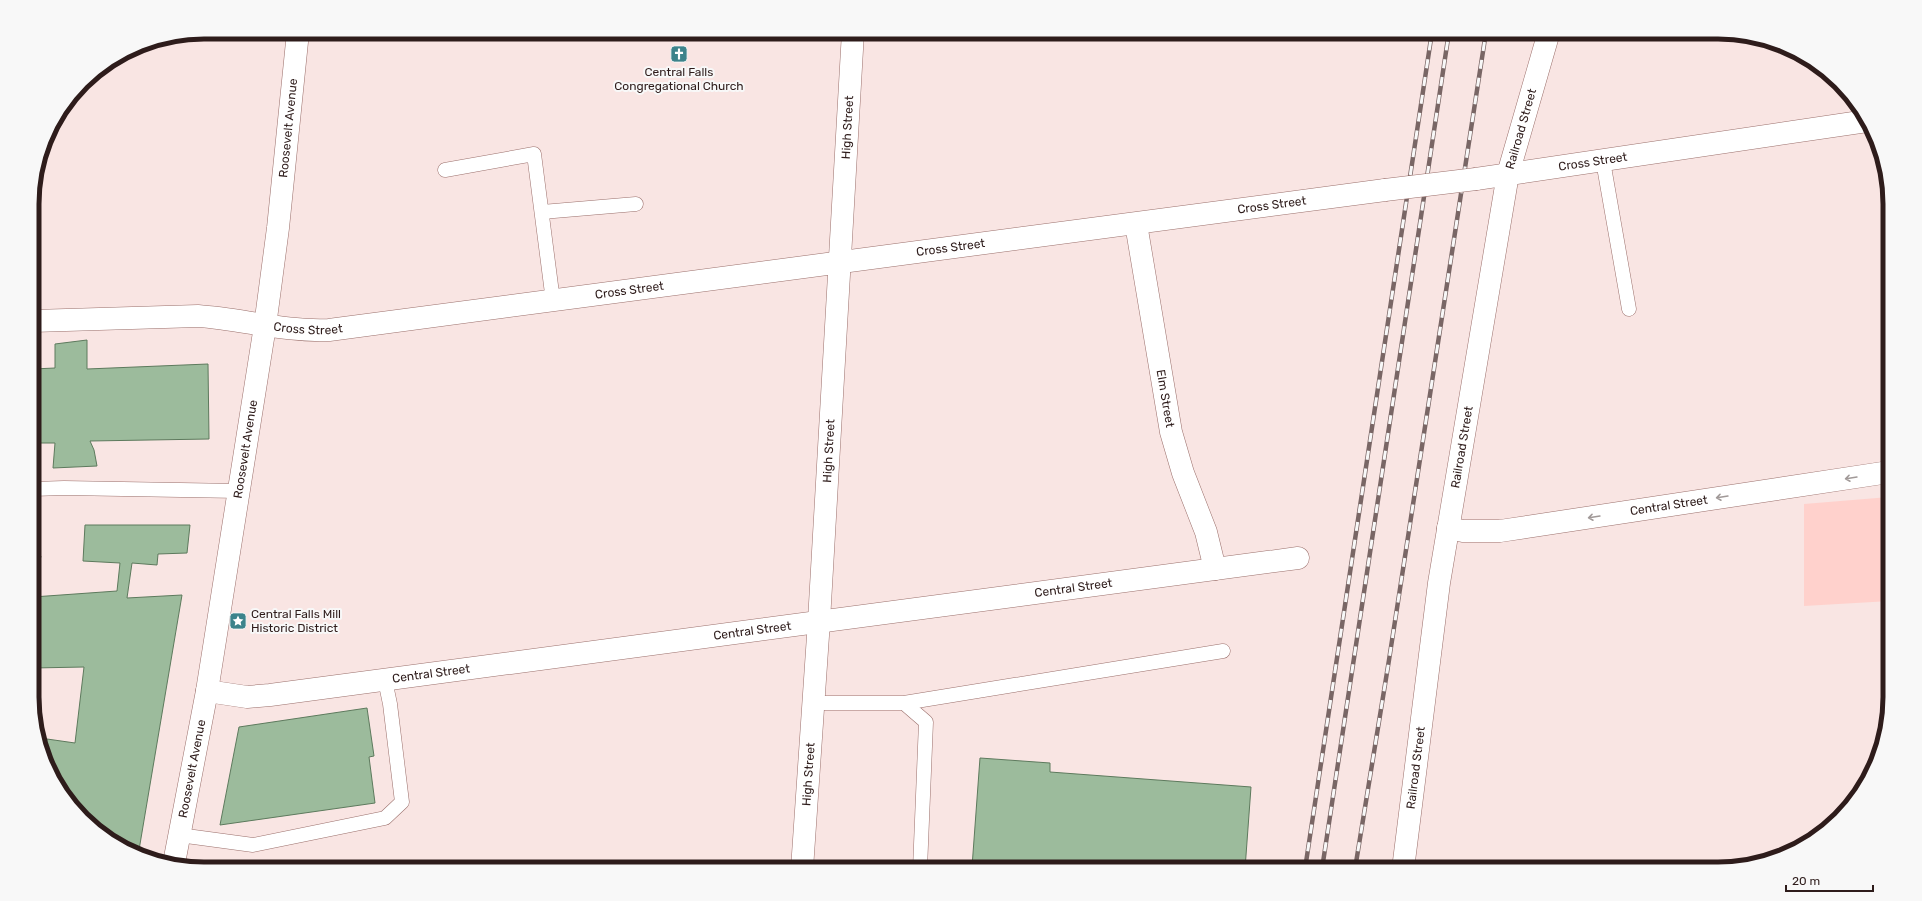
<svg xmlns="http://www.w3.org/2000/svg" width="1922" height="901" viewBox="0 0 1922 901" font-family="Rubik,sans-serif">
<rect width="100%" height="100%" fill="#f9e5e3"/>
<!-- built -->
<path fill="#ffd1cc" d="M1889,497L1890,601L1804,606V504Z"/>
<!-- building -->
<path fill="#9cbb9c" stroke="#5d7a5d" d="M87,340V369L208,364L209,439L90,441L94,450L97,466L53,468L55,443H33V369L55,368V344Z
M85,525H190L187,553L158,554L157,565L132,563L127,598L182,595L138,856L99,833L67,802L45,763L43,756L47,739L75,743L84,667L33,668V597L117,591L120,563L83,561Z
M41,556L38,570L33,571V557Z
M367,708L374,756L369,757L375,803L220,825L239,727Z
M980,758L1050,763V772L1251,787L1245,869H977V867H972Z"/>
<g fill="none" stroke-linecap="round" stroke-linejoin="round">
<!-- lane casing -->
<g stroke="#9b706c" stroke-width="15">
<path id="lane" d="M1603,161L1629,309
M445,170L534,154L553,301
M542,212L636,204
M33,489L64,488L239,491
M813,703H904L926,722L920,869
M904,703L1223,651
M179,835L253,845L385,818L402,802L390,704L385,680"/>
</g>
<!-- street casing -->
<g stroke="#9b706c" stroke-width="23">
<g id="street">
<path id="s1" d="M1136,224L1171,432L1183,473L1206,532L1215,569"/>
<path id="s2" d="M1448,528L1463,531H1500L1889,472"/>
<path id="s3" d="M207,691L247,697L270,695L1298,558"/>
<path id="s4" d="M1403,869L1439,583L1508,174L1549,32"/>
</g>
</g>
<!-- secondary casing -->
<g stroke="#9b706c" stroke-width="23">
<g id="secondary">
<path id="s5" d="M1476,179L1867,121"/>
<path id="s6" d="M33,321L198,316C242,319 285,332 329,330L1385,190"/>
<path id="s7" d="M174,863L207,691L265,326L278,228L298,32"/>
<path id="s8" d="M802,869L819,621L853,32"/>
</g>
</g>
<!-- lane -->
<use href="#lane" stroke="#fff" stroke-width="14"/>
<!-- street -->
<use href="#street" stroke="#fff" stroke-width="22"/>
<!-- secondary -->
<use href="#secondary" stroke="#fff" stroke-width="22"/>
<!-- rail casing -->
<g stroke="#796665" stroke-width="4.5">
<path id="rail" d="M1305,869L1432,32
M1322,869L1449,32
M1355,869L1389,660L1486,32"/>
</g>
<!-- rail -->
<use href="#rail" stroke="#f8f8f8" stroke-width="3" stroke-dasharray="9" stroke-linecap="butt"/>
<!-- secondary-bridge casing -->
<g stroke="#9b706c" stroke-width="23" stroke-linecap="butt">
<path id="secondary-bridge" d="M1385,190L1476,179"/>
</g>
<!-- secondary-bridge -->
<use href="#secondary-bridge" stroke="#fff" stroke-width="22"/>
</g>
<!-- one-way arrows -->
<defs><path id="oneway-shaft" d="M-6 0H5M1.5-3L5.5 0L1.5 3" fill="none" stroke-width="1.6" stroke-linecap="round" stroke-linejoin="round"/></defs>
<g stroke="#a19998">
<use href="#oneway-shaft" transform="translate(1851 478) rotate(171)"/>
<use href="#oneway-shaft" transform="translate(1722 497) rotate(171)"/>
<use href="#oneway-shaft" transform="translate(1594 517) rotate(171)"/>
</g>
<!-- icons -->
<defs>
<g id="church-square" transform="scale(0.9)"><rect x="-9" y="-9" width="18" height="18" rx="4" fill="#3c838b" stroke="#f8f8f8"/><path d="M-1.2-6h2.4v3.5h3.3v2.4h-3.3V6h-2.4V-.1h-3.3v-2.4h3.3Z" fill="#fff"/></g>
<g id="sight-square" transform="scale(0.9)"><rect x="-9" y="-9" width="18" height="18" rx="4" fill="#3c838b" stroke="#f8f8f8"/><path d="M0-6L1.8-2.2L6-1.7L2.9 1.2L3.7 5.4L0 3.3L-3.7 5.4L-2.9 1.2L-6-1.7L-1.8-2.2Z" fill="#fff"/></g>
</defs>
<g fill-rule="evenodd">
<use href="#church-square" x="679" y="54"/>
<use href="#sight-square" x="238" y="621"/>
</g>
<g text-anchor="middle" stroke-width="4" stroke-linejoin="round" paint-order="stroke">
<!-- poi labels -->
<g font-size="12" fill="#2e1c1b" stroke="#f8f8f8">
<text x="679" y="76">Central Falls<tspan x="679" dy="14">Congregational Church</tspan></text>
<text x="251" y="618" text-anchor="start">Central Falls Mill<tspan x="251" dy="14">Historic District</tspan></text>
</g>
<!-- street labels -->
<g font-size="12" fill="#2e1c1b" stroke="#f8f8f8">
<text dy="4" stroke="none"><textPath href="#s8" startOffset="743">High Street</textPath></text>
<text dy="4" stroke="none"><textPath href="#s7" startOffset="744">Roosevelt Avenue</textPath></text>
<text dy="4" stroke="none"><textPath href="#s4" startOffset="750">Railroad Street</textPath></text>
<text dy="4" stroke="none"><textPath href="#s5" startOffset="118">Cross Street</textPath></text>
<text dy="4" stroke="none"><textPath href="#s6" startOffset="1248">Cross Street</textPath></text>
<text dy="4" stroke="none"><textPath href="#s6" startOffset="924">Cross Street</textPath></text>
<text dy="4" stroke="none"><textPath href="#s6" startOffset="600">Cross Street</textPath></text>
<text dy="4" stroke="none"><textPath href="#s6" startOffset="276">Cross Street</textPath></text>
<text dy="4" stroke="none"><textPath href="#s1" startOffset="177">Elm Street</textPath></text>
<text dy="4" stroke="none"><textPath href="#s4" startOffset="426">Railroad Street</textPath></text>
<text dy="4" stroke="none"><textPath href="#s7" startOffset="420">Roosevelt Avenue</textPath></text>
<text dy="4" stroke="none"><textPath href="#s8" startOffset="419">High Street</textPath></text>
<text dy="4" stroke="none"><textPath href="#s2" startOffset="223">Central Street</textPath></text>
<text dy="4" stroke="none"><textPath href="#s3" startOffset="874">Central Street</textPath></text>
<text dy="4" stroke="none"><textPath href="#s3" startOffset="550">Central Street</textPath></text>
<text dy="4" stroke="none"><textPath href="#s3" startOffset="226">Central Street</textPath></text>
<text dy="4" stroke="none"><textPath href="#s4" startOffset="102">Railroad Street</textPath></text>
<text dy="4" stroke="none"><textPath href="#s7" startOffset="96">Roosevelt Avenue</textPath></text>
<text dy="4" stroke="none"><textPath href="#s8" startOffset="95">High Street</textPath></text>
</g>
</g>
<!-- crop -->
<path d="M0 0H1922V901H0ZM204 39H1718A165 165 0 0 1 1883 204V697A165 165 0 0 1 1718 862H204A165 165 0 0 1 39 697V204A165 165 0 0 1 204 39Z" fill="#f8f8f8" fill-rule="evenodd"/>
<path fill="none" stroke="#2e1c1b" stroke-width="5" d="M204 39H1718A165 165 0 0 1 1883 204V697A165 165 0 0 1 1718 862H204A165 165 0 0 1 39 697V204A165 165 0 0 1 204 39Z"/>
<!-- scale -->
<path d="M1786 885v6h87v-6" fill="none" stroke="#2e1c1b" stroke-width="2"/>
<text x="1792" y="885" font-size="12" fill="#2e1c1b" stroke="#f8f8f8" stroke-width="3" paint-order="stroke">20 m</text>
</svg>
